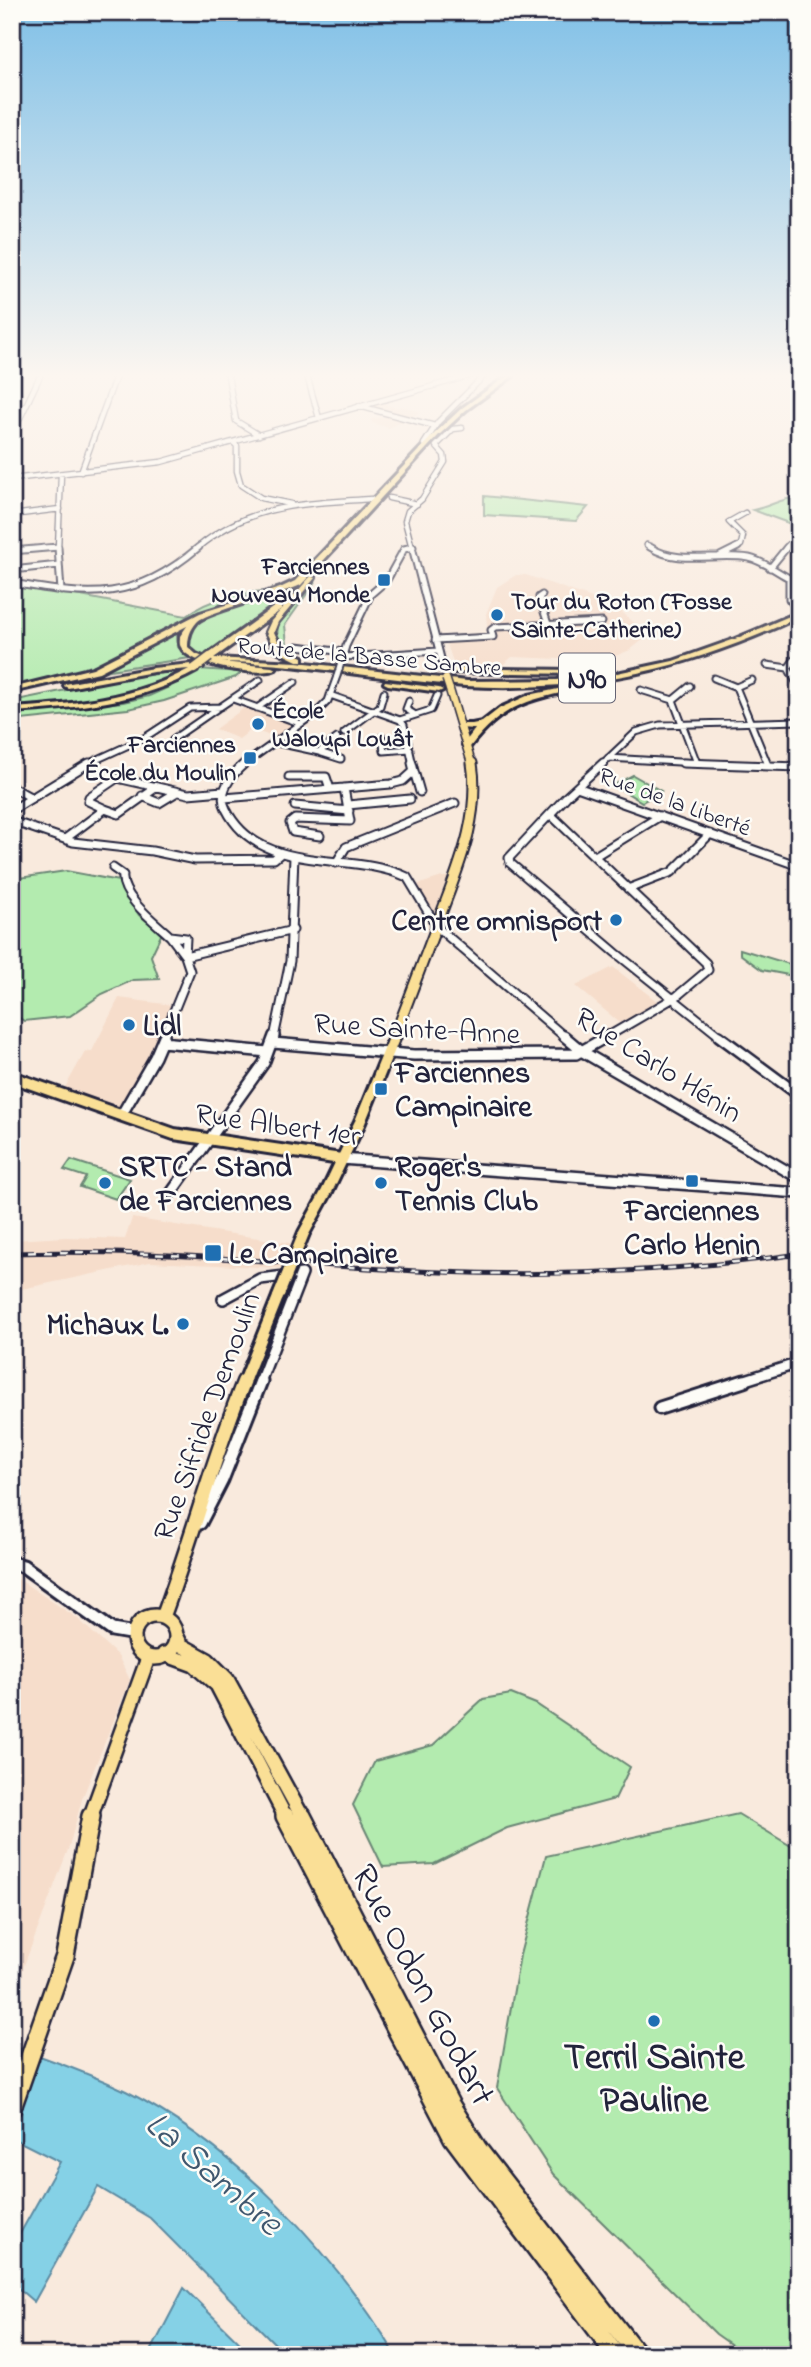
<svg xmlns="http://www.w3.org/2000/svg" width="811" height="2367" viewBox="0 0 811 2367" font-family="'Indie Flower',sans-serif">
<rect width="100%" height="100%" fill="#f9eadd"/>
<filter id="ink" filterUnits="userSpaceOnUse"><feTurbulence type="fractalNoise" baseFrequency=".0143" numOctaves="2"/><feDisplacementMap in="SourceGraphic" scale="14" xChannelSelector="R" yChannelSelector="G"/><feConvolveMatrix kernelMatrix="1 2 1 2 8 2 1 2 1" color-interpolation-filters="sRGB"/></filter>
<g filter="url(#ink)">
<!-- built -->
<path fill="#f6ddcb" d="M380,402L397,408L402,406L421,412L389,428L372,423L371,419L391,416L366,407Z
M516,575H526L615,606L638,626L644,639L630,650L613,657L586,660L512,657L499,668H455L445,638L488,636L486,614L497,587Z
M247,706L293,723V724L275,738L252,729L239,739L215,729Z
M442,877H448L435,912H432L417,885Z
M613,967L658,1002L620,1023L576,986Z
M119,998L172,1005L153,1058L123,1106L117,1108L63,1091L85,1052L92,1051Z
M132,1218L290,1243L281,1268L150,1262L12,1291V1240L66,1237L125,1239Z
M12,1575L77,1618L118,1656L130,1680L82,1799L69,1847L12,1997Z"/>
<!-- green -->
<path fill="#b3ebaf" stroke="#6a8675" stroke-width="2" d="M484,496L588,507L576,521L484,515Z
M799,497V527L753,510C770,507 781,498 799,497Z
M316,581L285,625L287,644L300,655L283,648L277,640L278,624Z
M12,583L186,616C210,598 242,591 271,591L200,613L159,632L120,656L68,675L12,687Z
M296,588L270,610L204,657L194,654L186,641L200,618L234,604Z
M170,635H177L178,647L190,658L103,671Z
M199,669L242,672L236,677L164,701L128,709L12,721V713L123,702L149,696L171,686Z
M185,670C134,701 71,704 12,708V701L120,679Z
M633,775L661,791L642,802L614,785Z
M66,871L119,881L139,915L162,933L151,956L159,979L133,980L102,994L70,1016L24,1021L12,1013V879Z
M740,949L799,967V977L762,970L740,954Z
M71,1160L130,1179L116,1199L80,1187L86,1177L64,1170Z
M511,1694L536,1704L630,1767L615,1799L507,1828L434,1864L383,1867L353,1805L375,1761L433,1745L483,1699Z
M738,1814L799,1851V2355H746L716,2334L553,2174L497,2088L520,1955L546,1856Z"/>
<!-- water -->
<path fill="#85d1e6" stroke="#5d8ba2" stroke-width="2" d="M12,2046C51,2060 89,2073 126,2091C237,2148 331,2249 396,2355H286L150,2218L98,2187L34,2302L12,2283V2248L60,2162L12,2138Z
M184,2288L252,2355H149Z"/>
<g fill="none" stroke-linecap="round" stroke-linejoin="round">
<!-- minor-far4 casing -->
<g stroke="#22223b" stroke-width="7">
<path id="minor-far4" d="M228,376L236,421L259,435
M307,376L319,418
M359,406L435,426
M12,435L40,376
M234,443L237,446V471L241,485L261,498L291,504
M424,444L438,422L484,376
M81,472L116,376
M12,479L161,462L469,376
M389,498L417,504
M12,515L60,509
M647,545L652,548
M42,548L58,547
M58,548L61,474
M197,548C251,503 304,504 371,499
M407,548L413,547
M412,548L405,521L408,511L422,499L445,462L444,455L436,446L453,429L462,428
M735,548L741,545L743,536L729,522L745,513
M786,548L792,541"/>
</g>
<!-- minor-far3 casing -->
<g stroke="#22223b" stroke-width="9">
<path id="minor-far3" d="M58,547L61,591
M412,547L444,670
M650,547C679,566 716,552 749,558C763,561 776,571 789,578V599L799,611
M12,551L58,547
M720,556L738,547
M770,568L787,547
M12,570L59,565
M12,583C92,597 134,602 199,547
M542,595L539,597L548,624
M435,640L493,637L491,630L495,627L602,622
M297,646L344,652
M344,657L438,651
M341,663L346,646L371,594L387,580L404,549L413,547
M767,665L788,668L795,659
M788,668L799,687
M714,678L736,687L752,680
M736,687L768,765
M641,690L673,700L690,686
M330,695L400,720L404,725L413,765
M233,699L299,723
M673,700L697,763
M409,701L406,709L414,714
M257,708L295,682
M400,720L431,710L437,696
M344,733L380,706L384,692
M382,737L384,751L410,749
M173,739L218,708
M273,742L319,752L337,738
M319,752L341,759
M608,758L732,765
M85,765L144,738L190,708L220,707L260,680
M243,765L316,713L328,701L337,676
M601,765L636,732L660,725L799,721"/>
</g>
<!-- minor-far2 casing -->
<g stroke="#22223b" stroke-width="11">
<path id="minor-far2" d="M245,763C232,774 217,792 226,809C260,877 350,850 407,877L437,927L566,1038
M603,763L567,796L509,858L510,863L616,953L722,1038
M683,763L799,767
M414,771L420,792
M289,777H326L330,789
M12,787L32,798
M577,787L799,866
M142,796L159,803L177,792
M224,798L391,784L403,781L414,771L412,763
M348,805L410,799
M295,806L349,811
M105,809L119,814L157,787
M12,810L89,763
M550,814L706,963L708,970L677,996L605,1038
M12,821L73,842L152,851L195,860L274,859L280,854
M320,836L293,832L290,823L295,819L350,821L344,788
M65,839L105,809L88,801L89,797L117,778L188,794L223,791
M595,856L660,816
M336,863L346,847L455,803
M113,868L123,875C120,896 156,923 170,936
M628,889L672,872L710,834
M170,936L186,938L185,956Z
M163,1038L190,971L185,956L293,930
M274,1038L290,961L294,856"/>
</g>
<!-- minor-far1 casing -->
<g stroke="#22223b" stroke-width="14">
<path id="minor-far1" d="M564,1036L583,1052L799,1178
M719,1036L799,1095
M162,1042L268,1052
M273,1043L414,1055L576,1054L608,1036
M122,1114L155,1057L164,1036
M341,1159L799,1193
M171,1193L264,1063L274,1036
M223,1299L260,1279L302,1274L260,1382
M739,1382L799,1363"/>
</g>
<!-- minor casing -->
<g stroke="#22223b" stroke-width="17">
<path id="minor" d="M660,1408L744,1381
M200,1523L222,1480L261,1381
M12,1563L23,1566L112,1630L135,1634"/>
</g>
<!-- major-far4 casing -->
<g stroke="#22223b" stroke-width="10">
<path id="major-far4" d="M449,688L472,765"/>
</g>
<!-- major-far3 casing -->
<g stroke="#22223b" stroke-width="13">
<path id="major-far3" d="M394,1038C409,999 423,961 438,922C457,870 481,819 472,763"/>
</g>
<!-- major-far2 casing -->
<g stroke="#22223b" stroke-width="16">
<path id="major-far2" d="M12,1077L174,1134L341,1159
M327,1191L360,1122L395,1036
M244,1382L278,1297"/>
</g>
<!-- major-far1 casing -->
<g stroke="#22223b" stroke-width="18">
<path id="major-far1" d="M134 1637a21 21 0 1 1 42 0a21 21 0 1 1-42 0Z
M163,1617C192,1539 213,1458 244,1381
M176,1635L181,1645L208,1660L227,1679L303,1818
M164,1654L194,1665L217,1685L286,1818
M90,1818L148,1658"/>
</g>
<!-- major casing -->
<g stroke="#22223b" stroke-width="22">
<path id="major" d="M285,1816L453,2138L616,2355
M302,1816L450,2104L478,2149L638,2355
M12,2108L65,1956L91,1816"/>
</g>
<!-- highway casing -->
<g stroke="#22223b" stroke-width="6">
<path id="highway" d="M507,376H513L466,410L439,435L301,585C281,594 206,612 197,622C190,630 188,637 188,647L196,654L208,659L207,655L275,606H281V610L311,576L315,578L278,622L274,632L281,647L303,657V661H297L275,650L266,632L271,621L281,610L214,658L297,662L467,681L557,680L617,673L673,661L735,639L799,612V617C690,668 586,693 465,686C384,680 304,663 222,662L272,667L276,669C260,677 188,666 181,647C179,644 180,640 180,636L187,626L99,672L12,692V688L93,668L200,613L280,588L295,581L435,433L462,408Z
M200,663L204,665L203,667L197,668V671C139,703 77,708 12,712V708C74,704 134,699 189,669L153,672L68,688L64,686L65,684L153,668Z
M441,668L574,670L578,672L574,674L444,672L440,670Z
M385,681L439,688L443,690L439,692L388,685L384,683Z
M582,684L586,686L585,688C533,699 504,702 470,747L463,745L475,729L459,728V724H472L482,722L500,708L529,695Z"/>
</g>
<!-- minor-far4 -->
<use href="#minor-far4" stroke="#fdfcf7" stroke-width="4.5"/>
<!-- minor-far3 -->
<use href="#minor-far3" stroke="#fdfcf7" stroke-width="5"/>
<!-- minor-far2 -->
<use href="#minor-far2" stroke="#fdfcf7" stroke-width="7"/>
<!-- minor-far1 -->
<use href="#minor-far1" stroke="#fdfcf7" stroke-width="9"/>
<!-- minor -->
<use href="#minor" stroke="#fdfcf7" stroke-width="11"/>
<!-- major-far4 -->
<use href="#major-far4" stroke="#fadf96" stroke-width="7"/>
<!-- major-far3 -->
<use href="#major-far3" stroke="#fadf96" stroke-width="9"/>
<!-- major-far2 -->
<use href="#major-far2" stroke="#fadf96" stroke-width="10"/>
<!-- major-far1 -->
<use href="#major-far1" stroke="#fadf96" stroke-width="13"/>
<!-- major -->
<use href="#major" stroke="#fadf96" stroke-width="17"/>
<!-- highway -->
<use href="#highway" fill="#fadf96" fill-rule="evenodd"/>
<!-- rail casing -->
<g stroke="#22223b" stroke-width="5">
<path id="rail" d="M12,1253C155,1248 297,1266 440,1272C561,1277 680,1271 799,1254"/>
</g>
<!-- rail -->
<use href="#rail" stroke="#fdfcf7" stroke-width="2.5" stroke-dasharray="8" stroke-linecap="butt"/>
<!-- minor-bridge casing -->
<g stroke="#22223b" stroke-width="9" stroke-linecap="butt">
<path id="minor-bridge" d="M337,676L341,663"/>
</g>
<!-- major-bridge-far1 casing -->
<g stroke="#22223b" stroke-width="10" stroke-linecap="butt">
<path id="major-bridge-far1" d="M446,679L449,688"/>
</g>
<!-- major-bridge casing -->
<g stroke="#22223b" stroke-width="16" stroke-linecap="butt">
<path id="major-bridge" d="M278,1297L304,1233L327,1191"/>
</g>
<!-- highway-bridge casing -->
<g stroke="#22223b" stroke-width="11" stroke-linecap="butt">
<path id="highway-bridge" d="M194,669L210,657"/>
</g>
<!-- minor-bridge -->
<use href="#minor-bridge" stroke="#fdfcf7" stroke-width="5"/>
<!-- major-bridge-far1 -->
<use href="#major-bridge-far1" stroke="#fadf96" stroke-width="7"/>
<!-- major-bridge -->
<use href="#major-bridge" stroke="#fadf96" stroke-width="10"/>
<!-- highway-bridge -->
<use href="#highway-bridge" stroke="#fadf96" stroke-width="8"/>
</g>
</g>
<!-- sky -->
<linearGradient id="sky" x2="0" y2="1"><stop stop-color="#80c0e7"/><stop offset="0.53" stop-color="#fcf6f0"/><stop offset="1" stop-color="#fcf6f0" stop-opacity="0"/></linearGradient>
<rect width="811" height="708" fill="url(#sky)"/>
<!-- markers -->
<g fill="#1f6fb2" stroke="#fdfcf7" stroke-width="2.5">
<rect x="377" y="573" width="14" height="14" rx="3.5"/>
<circle cx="497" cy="615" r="7"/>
<circle cx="258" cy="724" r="7"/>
<rect x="243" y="751" width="14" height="14" rx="3.5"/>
<circle cx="616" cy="920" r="7"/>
<circle cx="129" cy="1025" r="7"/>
<rect x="374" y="1082" width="14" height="14" rx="3.5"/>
<rect x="685" y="1174" width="14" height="14" rx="3.5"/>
<circle cx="105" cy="1183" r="7"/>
<circle cx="381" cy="1183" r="7"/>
<rect x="204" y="1244" width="18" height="18" rx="3.5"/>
<circle cx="183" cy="1324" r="7"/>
<circle cx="654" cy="2021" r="7"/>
</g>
<g text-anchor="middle" stroke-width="5" stroke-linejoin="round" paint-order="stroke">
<!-- far-poi labels -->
<g font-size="24" font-weight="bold" fill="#22223b" stroke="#fdfcf7" text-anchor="end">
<text x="370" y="574">Farciennes<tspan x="370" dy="28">Nouveau Monde</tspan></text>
<text x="511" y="609" text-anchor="start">Tour du Roton (Fosse<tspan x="511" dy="28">Sainte-Catherine)</tspan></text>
<text x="272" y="718" text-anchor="start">École<tspan x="272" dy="28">Waloupi Louât</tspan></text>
<text x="236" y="752">Farciennes<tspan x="236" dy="28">École du Moulin</tspan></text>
</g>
<!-- far-street labels -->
<g font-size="24" fill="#22223b" stroke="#fdfcf7">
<text transform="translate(369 656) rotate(5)" y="8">Route de la Basse Sambre</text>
<text transform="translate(675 801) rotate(20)" y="8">Rue de la Liberté</text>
</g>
<!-- shield labels -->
<rect fill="#fdfcf7" stroke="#646373" stroke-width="2" x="559" y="653.5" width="56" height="49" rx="5"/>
<g font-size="28" font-weight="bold" fill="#22223b">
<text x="587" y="688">N90</text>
</g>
<!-- poi labels -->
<g font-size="30" font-weight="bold" fill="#22223b" stroke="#fdfcf7" text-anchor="start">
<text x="602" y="930" text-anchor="end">Centre omnisport</text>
<text x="143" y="1035">Lidl</text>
<text x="395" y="1082">Farciennes<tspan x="395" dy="34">Campinaire</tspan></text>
<text x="119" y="1176">SRTC - Stand<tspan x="119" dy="34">de Farciennes</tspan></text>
<text x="395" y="1176">Roger's<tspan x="395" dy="34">Tennis Club</tspan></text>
<text x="692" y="1220" text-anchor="middle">Farciennes<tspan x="692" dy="34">Carlo Henin</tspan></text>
<text x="229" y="1263">Le Campinaire</text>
<text x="169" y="1334" text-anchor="end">Michaux L.</text>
</g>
<!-- street labels -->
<g font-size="30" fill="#22223b" stroke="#fdfcf7">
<text transform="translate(417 1028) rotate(3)" y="10">Rue Sainte-Anne</text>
<text transform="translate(659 1064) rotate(32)" y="10">Rue Carlo Hénin</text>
<text transform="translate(278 1124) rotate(8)" y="10">Rue Albert 1er</text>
<text transform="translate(206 1416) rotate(-70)" y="10">Rue Sifride Demoulin</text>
</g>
<!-- near-street labels -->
<g font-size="37" fill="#22223b" stroke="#fdfcf7">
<text transform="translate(425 1984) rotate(62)" y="13">Rue Odon Godart</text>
</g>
<!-- near-poi labels -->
<g font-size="37" font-weight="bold" fill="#22223b" stroke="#fdfcf7">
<text x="654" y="2068">Terril Sainte<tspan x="654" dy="43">Pauline</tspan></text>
</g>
<!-- near-water labels -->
<g font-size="38" font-style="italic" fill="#40576e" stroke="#fdfcf7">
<text transform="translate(215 2172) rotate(41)" y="13">La Sambre</text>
</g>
</g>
<!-- margin -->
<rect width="811" height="2367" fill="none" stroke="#fdfcf7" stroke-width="42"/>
<rect x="21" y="21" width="769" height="2325" fill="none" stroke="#22223b" stroke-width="2.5" filter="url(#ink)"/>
</svg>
